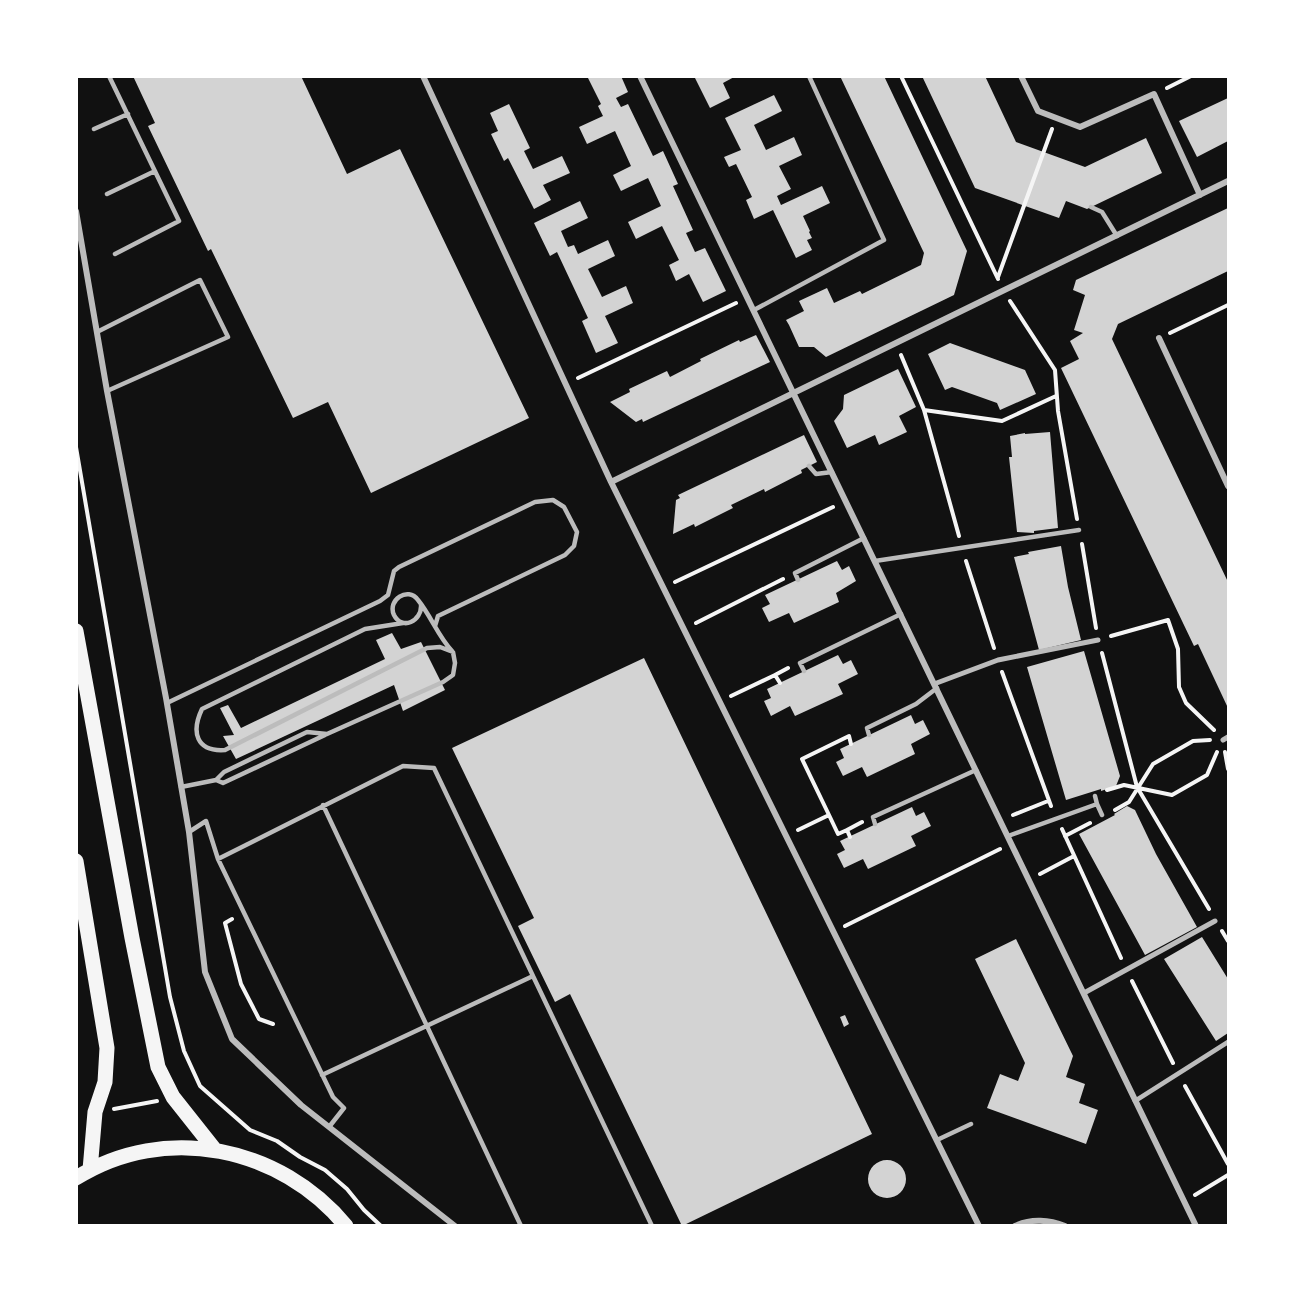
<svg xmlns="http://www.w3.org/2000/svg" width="1305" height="1302" viewBox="0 0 1305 1302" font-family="'Libre Baskerville',serif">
<rect width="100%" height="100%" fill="#111"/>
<!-- building -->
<path fill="#d3d3d3" d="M133,76H301L347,174L400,149L529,418L371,493L328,402L293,418L211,249L208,251L148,126L155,123Z
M592,76H621L628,92L616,98L621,107L628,104L653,156L663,151L678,184L673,186L693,230L686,233L695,252L705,248L726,291L703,302L689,274L676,281L669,265L679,260L662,226L636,239L628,222L661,206L648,178L621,191L613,175L631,166L615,131L587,144L579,127L603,116L598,106L601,104L588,78Z
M694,76H736L723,83L730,98L710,108Z
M840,76H884L967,251L954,295L826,357L814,347H799L789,325L786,320L804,311L799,301L827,288L834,303L860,291L862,294L921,265L924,253Z
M922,76H985L1016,142L1085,167L1146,138L1162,173L1087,209L1066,201L1059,218L975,188Z
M774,95L782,111L754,125L766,150L794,137L802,155L779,166L791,189L777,196L781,205L822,186L830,203L803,216L810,231L809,232L812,238L807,240L812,250L796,258L773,210L754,219L746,200L752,197L736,164L729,167L724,157L741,150L725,118Z
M1228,98V141L1197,157L1179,121Z
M509,104L530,148L524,151L533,169L562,156L570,173L543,185L551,200L534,209L508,158L504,161L491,134L498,131L490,113Z
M580,201L588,218L561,231L568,247L574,245L578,254L608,240L615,256L588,269L602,297L626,286L633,303L605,316L618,343L596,353L582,321L588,318L557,252L550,256L534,223Z
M1228,208V271L1118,324L1112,339L1228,582V708L1198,644L1194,646L1061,368L1079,359L1070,341L1083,333L1074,330L1085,295L1073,290L1076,280Z
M756,335L770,362L643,422L642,419L636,422L610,402L630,392L629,389L667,371L670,377L701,361L700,359L739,340L740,342Z
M950,343L1025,370L1036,394L1000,410L997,403L952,387L945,390L928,354Z
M898,369L916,407L899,416L907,432L879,445L875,435L847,448L834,421L843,409L844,395Z
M1050,432L1058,528L1034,531V533L1017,532L1009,457H1012L1010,436L1025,433V434Z
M804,435L817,462L801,470L802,473L765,492L764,489L731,505L733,508L695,527L694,524L673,534L676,500L680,498L678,495Z
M1061,546L1068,587L1081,640L1039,650L1014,557L1029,554L1028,552Z
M837,561L842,570L849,566L856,581L836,593L839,602L794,623L789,613L769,622L762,608L770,604L765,595Z
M392,633L401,649L421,642L445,690L403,711L394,685L236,759L223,736L234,735L220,708L228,705L241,728L385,659L376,640Z
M1084,651L1120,776L1116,786L1101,791V789L1066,800L1027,667Z
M838,655L843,664L851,660L858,674L838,684L843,694L795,716L790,706L771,716L764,701L771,698L767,689Z
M644,658L872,1134L682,1226L570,994L555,1002L518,926L534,918L452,748Z
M911,715L915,724L923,720L930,734L911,744L915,754L867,777L862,767L843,776L836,762L844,758L840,749Z
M1127,806L1135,810L1156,854L1197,927L1145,955L1079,834L1115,815L1114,814Z
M912,807L916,816L924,812L931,826L911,836L916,846L868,869L863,859L844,868L837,854L845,850L840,841Z
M1202,937L1228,979V1033L1216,1041L1164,959Z
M1016,939L1073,1056L1066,1077L1085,1084L1079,1103L1098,1110L1086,1144L987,1108L1000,1074L1018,1081L1025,1063L975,959Z
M845,1015L849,1024L844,1027L840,1017Z
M868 1179a19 19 0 1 1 38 0a19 19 0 1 1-38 0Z"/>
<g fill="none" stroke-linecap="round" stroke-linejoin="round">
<!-- path -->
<path stroke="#f5f5f5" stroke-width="4" d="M901,76L998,279
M1167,88L1191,76
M998,277L1052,129
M1010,301L1055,370L1058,411L1077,519
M1170,333L1228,305
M901,355L924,410L959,536
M578,378L736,303
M924,410L1002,421L1056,396
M76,447L170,997L184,1051L200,1086L250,1130L277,1141L300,1157L325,1170L347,1189L364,1210L381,1226
M1082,544L1096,628
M966,561L994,648
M675,582L833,507
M696,623L783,579
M1111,636L1168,620L1178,649L1179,687L1186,703L1214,730
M1102,653L1137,787L1209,909
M1002,672L1051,806
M775,675L788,668
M731,696L775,675L780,683
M1225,752L1228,769
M1107,790L1124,785L1172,795L1207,775L1217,752
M1115,810L1129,802L1153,764L1193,741L1210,740
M829,815L802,759L849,736L851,744
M1013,815L1048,801
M1062,829L1121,958
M798,830L829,815L838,834L847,830L850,837
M847,830L862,822
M1065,836L1090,823
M1040,874L1074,856
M232,919L225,923L241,984L259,1019L273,1024
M845,926L1000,849
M1222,931L1228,941
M1132,981L1173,1063
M1185,1086L1228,1164
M114,1109L157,1101
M1195,1195L1228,1175"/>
<!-- service -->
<path stroke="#bcbcbc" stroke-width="4.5" d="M109,76L179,221L115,254
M94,129L128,114
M107,194L155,171
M1091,207L1102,212L1117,236
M754,310L884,240L809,76
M97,332L200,280L228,337L107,391
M809,466L816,474L832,472
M875,561L1079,530
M798,580L795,573L864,538
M421,605C422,621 402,631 394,615C387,600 408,586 418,600C431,616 438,636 452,651
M804,671L800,663L901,614
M167,703L380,601L388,595L394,571L399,567L535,502L553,500L564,507L577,532L574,546L565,555L438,616L435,626
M869,735L867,728L916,704L937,688
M216,780L223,783L325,735
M181,787L216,780L224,772L307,732L327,734L443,682L453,675L455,663L453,652L440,647L427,648L225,750C196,752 191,732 202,709L365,629L403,623
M1097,804L1102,815
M323,805L521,1226
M875,824L873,817L976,770
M189,832L206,821L218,859L403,766L434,768L652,1226
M1008,836L1097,804L1095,796
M218,859L333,1097L344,1108L329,1127
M322,1075L533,976
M1135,1101L1228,1042
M937,1140L971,1124"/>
<!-- pedestrian -->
<path stroke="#bcbcbc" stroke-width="5" d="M934,684L998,660L1098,640
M1223,740L1228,737
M1084,993L1215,921"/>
<!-- minor -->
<path stroke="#bcbcbc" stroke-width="6" d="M423,76L611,482L979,1226
M640,76L1196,1226
M1021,76L1038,111L1080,127L1154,94L1200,195
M76,211L107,391L166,698L189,832L205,972L232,1039L301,1105L455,1226
M1159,338L1228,486
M611,482L1228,181
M1015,1226C1031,1218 1050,1220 1065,1226"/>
<!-- primary -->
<path stroke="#f5f5f5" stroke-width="15" d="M76,631L132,938L158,1067L173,1097L215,1150
M76,861L107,1048L105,1082L95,1112L90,1170
M76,1178C165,1122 281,1147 346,1226"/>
</g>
<!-- border -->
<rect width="1305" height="1302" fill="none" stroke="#ffffff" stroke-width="156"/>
</svg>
